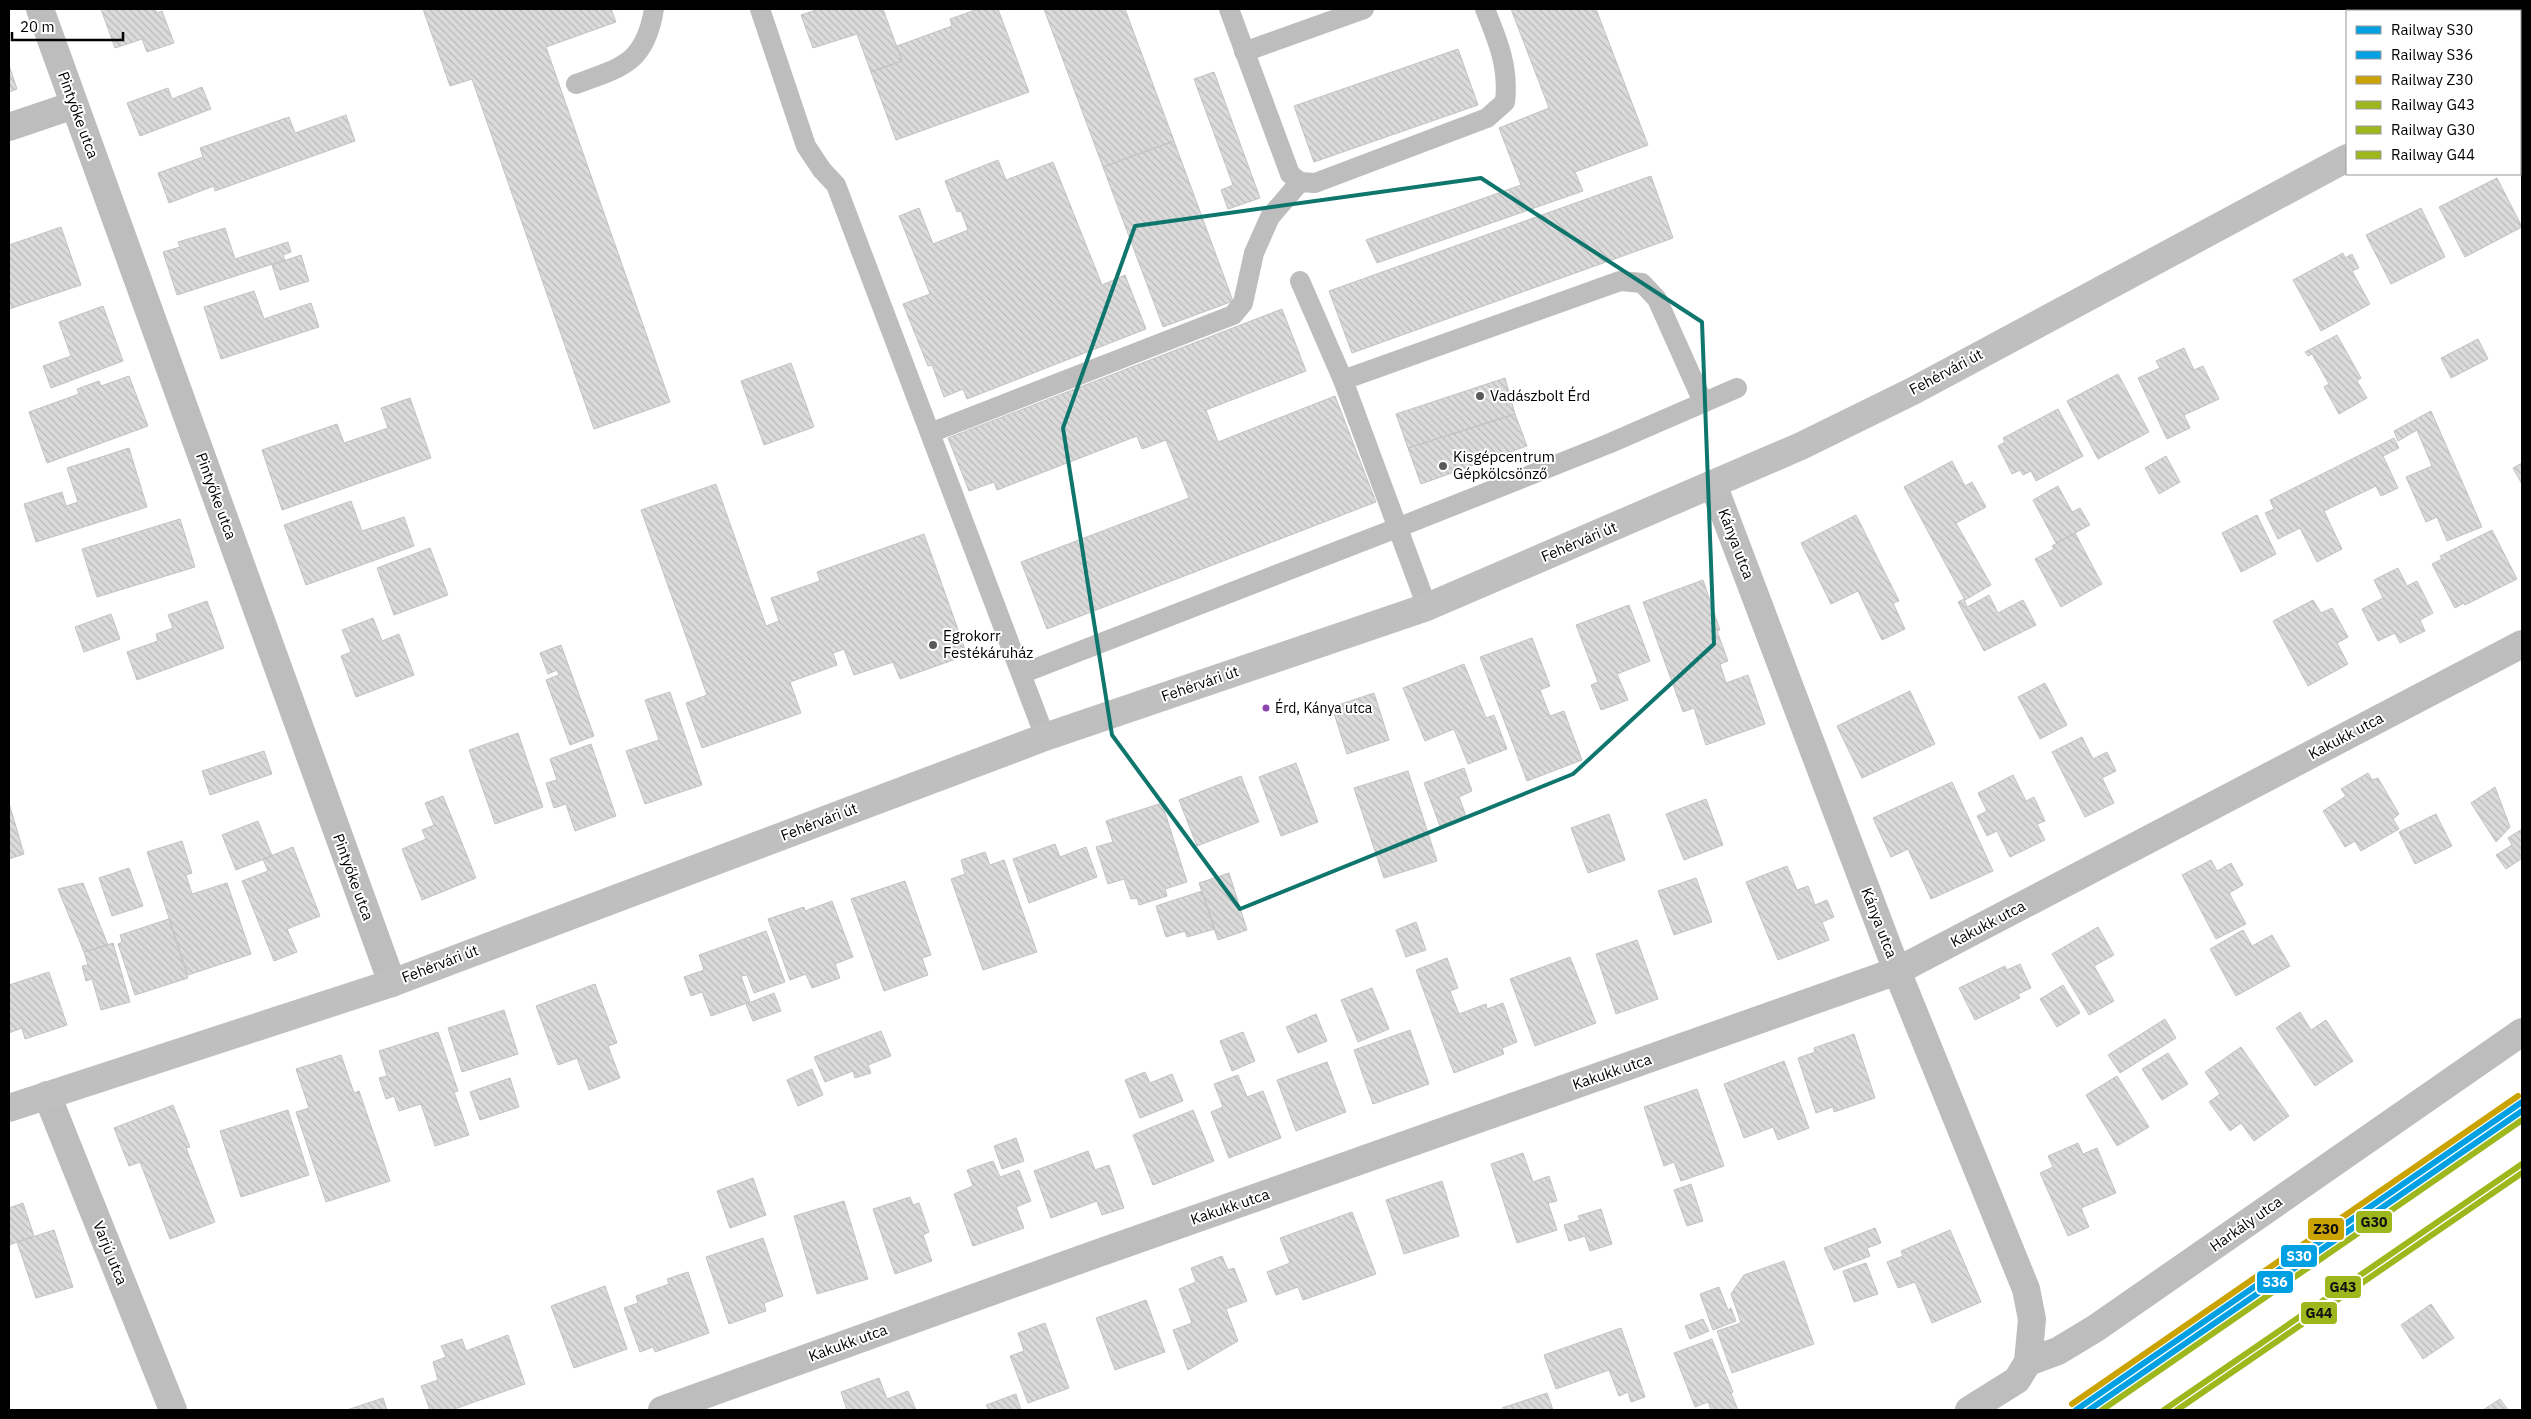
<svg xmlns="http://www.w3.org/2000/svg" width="2531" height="1419" viewBox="0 0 2531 1419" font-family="'IBM Plex Sans',sans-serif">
<defs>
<pattern id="building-back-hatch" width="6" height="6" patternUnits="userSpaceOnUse" patternTransform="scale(1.25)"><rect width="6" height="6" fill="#dbdbdb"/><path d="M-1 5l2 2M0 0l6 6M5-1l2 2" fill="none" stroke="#bababa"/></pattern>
</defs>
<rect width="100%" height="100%" fill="#fff"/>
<!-- building -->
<path fill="url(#building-back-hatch)" stroke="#c3c3c3" d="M101,9H155L157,13L162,11L174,43L147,52L142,39L115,48Z
M423,9H611L616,22L546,47L670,402L594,429L472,79L450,86Z
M819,9H883L902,61L871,72L857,34L813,48L801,15Z
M978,9H998L1029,92L896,140L871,72L902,61L897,46L952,26L950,19Z
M1044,9H1125L1174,141L1103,167Z
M1511,9H1596L1648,145L1575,172L1583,191L1377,263L1366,240L1521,185L1499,128L1549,108Z
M1458,49L1478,105L1314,162L1294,106Z
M9,65L17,89L9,92Z
M1214,72L1260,198L1228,209L1221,190L1233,185L1194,79Z
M202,87L211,109L140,136L127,103L168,88L172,99Z
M346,115L355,141L215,191L214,186L169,203L158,173L203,157L200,148L289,117L295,133Z
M1174,141L1233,301L1163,327L1103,167Z
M998,160L1006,180L1053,162L1102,285L1125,275L1146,329L967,399L963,389L944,397L932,365L928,366L903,304L930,294L899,216L919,208L933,244L968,230L961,211L957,212L945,181Z
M1651,176L1673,238L1352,353L1329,291Z
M2497,178L2522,227L2465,257L2439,207Z
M2421,208L2445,257L2391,284L2366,235Z
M61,227L81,285L9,309V245Z
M225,228L235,259L288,242L291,252L283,255L285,260L177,295L163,252L180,247L178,242Z
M2343,253L2345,258L2352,254L2359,268L2352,271L2370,304L2321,331L2293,280Z
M301,255L309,281L280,290L272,265Z
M254,291L264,319L311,303L319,327L221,359L204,307Z
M103,306L123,361L51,388L43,366L71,356L59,322Z
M1282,309L1306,371L1206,410L1218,442L1335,396L1376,502L1047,629L1021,562L1189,498L1166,440L1142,449L1137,436L997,490L994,482L969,491L948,438Z
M2337,335L2361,378L2357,381L2367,398L2339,414L2324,387L2329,384L2312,354L2308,356L2305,352Z
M2478,339L2488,359L2451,378L2441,358Z
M2184,348L2194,370L2203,366L2219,399L2184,415L2190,428L2167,439L2138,378L2160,368L2156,361Z
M791,363L814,427L764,445L741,381Z
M2118,374L2149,432L2098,459L2067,401Z
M129,376L148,426L47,463L29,412L79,394L77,389L99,381L101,386Z
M1505,378L1515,414L1408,448L1396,414Z
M410,398L431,458L282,510L262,450L337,424L344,443L388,428L381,408Z
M2058,409L2083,456L2036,481L2031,471L2023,475L2020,470L2012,474L1998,446L2005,442L2003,438Z
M2431,411L2482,527L2447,541L2437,517L2426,522L2406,477L2432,466L2417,430L2398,441L2394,431Z
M1515,414L1527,446L1421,484L1408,448Z
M2394,438L2399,448L2383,456L2398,488L2381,496L2376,486L2324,511L2342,549L2317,562L2300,528L2278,539L2265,513L2274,509L2270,500Z
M129,448L147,507L36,542L24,504L62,492L66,506L78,502L67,468Z
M2166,456L2180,482L2159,494L2145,468Z
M1952,461L1965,486L1972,482L1986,507L1956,523L1991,585L1965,600L1904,487Z
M2522,463V484L2513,468Z
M716,484L766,626L779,621L771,598L820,581L817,572L924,534L967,655L900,679L893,662L854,675L844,649L833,653L837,665L790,682L801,713L702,748L686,703L707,695L641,510Z
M2058,486L2072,512L2080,508L2090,525L2056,543L2033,500Z
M351,501L362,531L404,517L414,546L306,585L284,525Z
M1856,515L1899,601L1893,603L1905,629L1882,640L1858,591L1831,604L1801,543Z
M2257,515L2276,554L2241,572L2222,533Z
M180,519L195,567L97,597L82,549Z
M2492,530L2517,579L2465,605L2464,603L2455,608L2432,564L2442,559L2440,556Z
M2075,533L2102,584L2061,607L2035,559L2054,549L2052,546Z
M430,548L448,595L394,615L377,568Z
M2398,568L2407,586L2417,581L2433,613L2420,620L2425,631L2400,643L2395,633L2378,641L2362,609L2383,598L2374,580Z
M1703,580L1720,630L1717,631L1728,661L1720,664L1726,683L1748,675L1765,724L1706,745L1694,708L1683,712L1643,602Z
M1989,595L1998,613L2023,600L2036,625L1984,651L1958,602L1964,599L1967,607Z
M2313,600L2321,613L2332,608L2348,637L2337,643L2348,664L2308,686L2273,621Z
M207,601L224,648L137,680L127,652L158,641L156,634L173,628L168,615Z
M1629,605L1650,661L1617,674L1628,700L1601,710L1591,685L1598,682L1576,625Z
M111,614L120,639L84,652L75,627Z
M373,618L382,641L399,634L414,675L356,697L341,656L351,652L342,630Z
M1532,638L1550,686L1540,690L1550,716L1564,711L1582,760L1527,781L1480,657Z
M561,645L594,736L570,745L546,680L559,675L557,670L548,674L540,653Z
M1464,664L1486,718L1494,715L1507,749L1468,764L1454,729L1425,741L1403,688Z
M2045,683L2067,725L2040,739L2018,697Z
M1910,691L1935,744L1862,778L1837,726Z
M670,692L702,785L645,804L626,751L659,740L645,700Z
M1374,693L1389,740L1347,754L1332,707Z
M518,733L543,807L495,824L469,750Z
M2082,737L2093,759L2107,752L2116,771L2102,778L2114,803L2085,817L2052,752Z
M591,744L616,816L575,831L566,804L554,808L546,783L557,780L550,759Z
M264,751L272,774L210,795L202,771Z
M1296,763L1318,822L1281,836L1259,777Z
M1464,768L1472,791L1459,797L1466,816L1440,826L1424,783Z
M1408,771L1437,861L1384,878L1354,788Z
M2368,773L2372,780L2378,778L2399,814L2393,819L2399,829L2361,851L2355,841L2345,847L2323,811L2346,796L2341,789Z
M2013,775L2026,801L2034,797L2045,821L2037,824L2045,840L2010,857L1997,831L1987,836L1977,816L1987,811L1978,793Z
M1241,776L1259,822L1197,846L1179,800Z
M1952,782L1993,871L1931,899L1908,849L1891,857L1873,818Z
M2495,787L2510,827L2496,842L2471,803Z
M443,796L476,878L422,900L402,849L426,839L422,830L434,825L425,803Z
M1706,799L1723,845L1684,860L1666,814Z
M9,803L24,854L9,859Z
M1162,803L1187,882L1165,889L1167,896L1139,905L1137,898L1131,899L1124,879L1108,884L1096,847L1113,842L1106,821Z
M1609,814L1625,860L1588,873L1571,828Z
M2436,814L2452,846L2415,864L2399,832Z
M258,821L272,856L236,870L222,835Z
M2522,829V861L2521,859L2506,869L2496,855L2512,845L2508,838Z
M182,841L192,873L186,875L192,894L227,883L251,954L188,975L147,852Z
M1055,844L1060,857L1086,847L1097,877L1029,903L1013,859Z
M293,847L320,916L287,929L297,952L274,961L242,881L268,871L263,859Z
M985,852L990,865L1004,860L1037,952L983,970L951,879L965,874L961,860Z
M2211,860L2217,871L2231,863L2243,885L2229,893L2246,924L2216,939L2182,875Z
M1787,866L1797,890L1808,886L1815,905L1827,900L1834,917L1822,922L1829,940L1778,960L1746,882Z
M129,868L143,906L112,916L99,878Z
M1229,873L1247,930L1218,940L1199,883Z
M1696,878L1712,922L1674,935L1658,891Z
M905,881L931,955L922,958L928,975L884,991L851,899Z
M83,883L108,945L84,952L58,889Z
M1202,891L1215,929L1187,937L1185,931L1166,937L1156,906Z
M832,901L853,957L835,964L840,978L812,988L806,974L790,980L768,919L804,907L805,911Z
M169,919L188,978L135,995L118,944L122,942L120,935Z
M1416,922L1426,950L1406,957L1396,930Z
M2098,927L2114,955L2094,966L2114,1001L2089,1015L2052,954Z
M2243,930L2252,946L2272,935L2290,966L2236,996L2210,949Z
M766,931L785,982L754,993L747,975L741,976L750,1002L711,1016L702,992L691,996L684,977L704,970L699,955Z
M1637,940L1658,999L1616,1014L1596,954Z
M113,943L130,1002L101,1010L92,979L86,981L82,966L88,965L84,952Z
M1570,957L1596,1023L1535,1046L1510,979Z
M1447,958L1458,988L1450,991L1459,1014L1486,1004L1487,1009L1503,1003L1517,1042L1502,1048L1504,1054L1454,1073L1416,970Z
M2020,964L2031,988L2018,994L2020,998L1975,1020L1959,988L2005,966L2007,970Z
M49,972L67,1025L25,1039L22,1028L9,1033V985Z
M595,984L617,1043L608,1046L620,1078L589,1090L577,1058L558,1065L536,1006Z
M2063,985L2080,1013L2057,1027L2040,999Z
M1372,988L1389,1029L1358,1042L1341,1000Z
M774,993L781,1011L753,1021L746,1004Z
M504,1010L518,1054L462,1072L448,1028Z
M2300,1012L2311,1030L2326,1020L2353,1061L2315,1086L2276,1028Z
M1316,1014L1327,1041L1298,1053L1286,1027Z
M2165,1019L2176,1038L2120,1073L2108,1055Z
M1410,1030L1429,1084L1373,1104L1354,1050Z
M881,1031L891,1056L868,1065L871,1073L855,1078L853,1071L825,1082L814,1057Z
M438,1032L458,1091L454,1092L469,1135L435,1146L421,1104L399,1111L394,1096L386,1099L379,1078L387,1076L379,1051Z
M1243,1032L1255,1061L1232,1071L1220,1041Z
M1854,1034L1875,1098L1834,1112L1833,1107L1816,1113L1798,1058L1815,1052L1814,1048Z
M2241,1047L2289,1116L2254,1141L2241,1123L2230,1131L2209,1102L2220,1094L2205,1072Z
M2168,1053L2188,1084L2162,1100L2142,1069Z
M341,1055L354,1093L359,1091L390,1181L326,1202L296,1112L309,1108L296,1069Z
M1784,1061L1809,1128L1778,1140L1773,1127L1744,1138L1724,1084Z
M1327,1062L1346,1112L1296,1131L1277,1080Z
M812,1069L823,1095L798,1106L787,1080Z
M1145,1072L1150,1083L1172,1074L1183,1101L1140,1118L1125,1080Z
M1238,1075L1247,1097L1263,1091L1281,1138L1229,1158L1211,1112L1223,1107L1214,1084Z
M2117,1076L2149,1127L2117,1146L2086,1095Z
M510,1078L519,1107L480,1120L470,1092Z
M1697,1089L1724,1166L1681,1181L1674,1162L1664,1166L1644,1107Z
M173,1105L190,1147L186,1148L215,1222L170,1239L140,1162L129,1166L114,1128Z
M288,1110L309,1175L241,1197L220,1131Z
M1193,1110L1214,1161L1153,1185L1133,1135Z
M1016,1138L1024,1161L1002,1169L994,1146Z
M2078,1143L2083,1154L2097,1148L2116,1193L2081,1208L2089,1227L2068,1236L2040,1173L2053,1167L2048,1156Z
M1088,1151L1095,1170L1109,1165L1124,1208L1102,1215L1097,1201L1051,1218L1034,1171Z
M1523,1153L1533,1182L1549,1176L1557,1201L1548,1203L1557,1230L1517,1243L1491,1164Z
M993,1161L1000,1177L1019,1170L1031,1201L1016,1207L1024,1228L973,1246L954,1194L973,1186L967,1170Z
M753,1178L766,1215L730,1228L717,1191Z
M1442,1181L1459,1236L1404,1254L1386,1200Z
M1691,1184L1703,1221L1687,1226L1674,1190Z
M910,1197L913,1205L919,1203L929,1232L923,1235L932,1261L895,1274L873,1209Z
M844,1201L868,1279L817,1294L794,1216Z
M23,1203L34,1236L9,1245V1208Z
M1601,1209L1612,1244L1590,1251L1585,1236L1569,1241L1564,1225L1580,1220L1578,1216Z
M1352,1212L1376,1274L1303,1300L1298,1287L1276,1295L1267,1272L1290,1263L1280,1238Z
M1875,1228L1881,1243L1867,1248L1870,1256L1834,1270L1824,1248Z
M54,1230L73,1287L36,1298L17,1242Z
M1950,1230L1981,1302L1932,1323L1915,1282L1898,1288L1887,1262L1903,1256L1901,1251Z
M763,1238L783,1296L764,1303L766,1311L729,1324L706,1257Z
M1222,1256L1228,1270L1234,1268L1247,1301L1226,1309L1238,1341L1188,1370L1173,1330L1192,1323L1179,1289L1196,1282L1191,1268Z
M1784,1261L1814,1344L1732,1373L1717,1331L1741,1323L1731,1294L1744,1275Z
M1866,1263L1878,1294L1854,1302L1843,1271Z
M688,1272L709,1333L655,1352L653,1347L640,1352L624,1308L638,1303L636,1296L669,1284L667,1279Z
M605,1286L627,1349L574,1368L551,1306Z
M1719,1287L1728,1310L1731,1308L1736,1321L1713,1330L1700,1294Z
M1146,1300L1165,1352L1115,1370L1096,1318Z
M2431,1304L2454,1338L2423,1359L2401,1325Z
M1703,1319L1709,1331L1690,1339L1685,1326Z
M1045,1323L1069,1388L1028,1403L1010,1356L1024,1351L1018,1333Z
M1621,1328L1645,1397L1631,1402L1628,1392L1619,1396L1609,1370L1556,1389L1544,1355Z
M508,1335L525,1384L452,1410H430L421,1386L438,1380L433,1362L446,1357L441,1346L462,1339L466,1351Z
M1712,1339L1733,1392L1731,1393L1738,1410H1711L1708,1402L1695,1407L1674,1353Z
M879,1378L887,1399L908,1391L916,1410H847L841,1392Z
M1547,1393L1553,1410H1503L1502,1408Z
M1016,1394L1021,1410H989L986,1405Z
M383,1398L387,1410H347Z
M2500,1399L2508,1410H2483Z"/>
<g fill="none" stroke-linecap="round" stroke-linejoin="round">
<!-- service -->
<path stroke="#bdbdbd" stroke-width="20" d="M760,9L806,146L822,170L836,185L1045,737
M1229,9L1290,174L1300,182L1315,183L1487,118L1505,102C1509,67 1498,41 1485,9
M1244,52L1364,9
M576,84C623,67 645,63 654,9
M1300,281L1343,380L1427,607
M1343,380L1620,281L1642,283L1657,299L1703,402
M930,433L1233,315L1243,303L1254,253L1270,217L1300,182
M1021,674L1397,528L1608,444L1737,388"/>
<!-- minor -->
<path stroke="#bdbdbd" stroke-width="28" d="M40,9L392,983
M2520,114L2522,119
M9,127L74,105
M1713,484L1897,971L2026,1289L2032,1319L2028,1362
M47,1095L173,1410
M662,1410L1079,1260L1897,971L2522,644
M1969,1410L2017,1380L2028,1362L2058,1351L2096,1328L2522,1032"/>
<!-- secondary -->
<path stroke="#bfbfbf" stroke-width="28" d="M2520,65L2522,64
M9,1108L392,983L1045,737L1427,607L1801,446L1913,391L2347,158"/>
<!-- rail-1 casing -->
<g stroke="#fff" stroke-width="10">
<path id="rail-1" d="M2076,1410L2522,1102"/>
</g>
<!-- rail-2 casing -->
<g stroke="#fff" stroke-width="10">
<path id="rail-2" d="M2089,1410L2522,1111"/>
</g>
<!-- rail-3 casing -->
<g stroke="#fff" stroke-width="10">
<path id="rail-3" d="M2072,1404L2518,1096"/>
</g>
<!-- rail-4 casing -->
<g stroke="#fff" stroke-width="10">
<path id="rail-4" d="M2164,1410L2522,1164"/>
</g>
<!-- rail-5 casing -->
<g stroke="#fff" stroke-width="10">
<path id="rail-5" d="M2102,1410L2522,1120"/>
</g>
<!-- rail-6 casing -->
<g stroke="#fff" stroke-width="10">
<path id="rail-6" d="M2177,1410L2522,1173"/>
</g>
<!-- rail-1 -->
<use href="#rail-1" stroke="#00a0e3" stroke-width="6"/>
<!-- rail-2 -->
<use href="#rail-2" stroke="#00a0e3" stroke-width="6"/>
<!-- rail-3 -->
<use href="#rail-3" stroke="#cba300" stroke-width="6"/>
<!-- rail-4 -->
<use href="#rail-4" stroke="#9eb71c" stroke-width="6"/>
<!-- rail-5 -->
<use href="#rail-5" stroke="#9eb71c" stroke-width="6"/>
<!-- rail-6 -->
<use href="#rail-6" stroke="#9eb71c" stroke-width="6"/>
</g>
<!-- marked area -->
<path fill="none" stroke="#0f766e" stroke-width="4" stroke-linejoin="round" d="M1481,178L1702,322L1714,644L1573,774L1240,909L1112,735L1063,428L1135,226Z"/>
<!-- markers -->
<g fill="#595959" stroke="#fff" stroke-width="2">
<circle cx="1480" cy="396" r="5"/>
<circle cx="1443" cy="466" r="5"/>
<circle cx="933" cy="645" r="5"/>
</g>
<circle fill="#8e44ad" stroke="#fff" stroke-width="2" cx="1266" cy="708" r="4.5"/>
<g text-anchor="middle" stroke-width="4" stroke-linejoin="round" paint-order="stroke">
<!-- bus labels -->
<g font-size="14" fill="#000" stroke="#fff" text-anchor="start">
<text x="1275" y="713">Érd, Kánya utca</text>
</g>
<!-- street labels -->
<g font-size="15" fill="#000" stroke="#fff">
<text transform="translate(78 115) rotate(70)" y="5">Pintyőke utca</text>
<text transform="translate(1946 372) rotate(-28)" y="5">Fehérvári út</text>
<text transform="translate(216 496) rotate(70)" y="5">Pintyőke utca</text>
<text transform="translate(1579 542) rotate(-23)" y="5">Fehérvári út</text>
<text transform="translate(1736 544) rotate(69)" y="5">Kánya utca</text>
<text transform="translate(1200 684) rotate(-19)" y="5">Fehérvári út</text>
<text transform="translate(2346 736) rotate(-28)" y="5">Kakukk utca</text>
<text transform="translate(819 822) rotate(-21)" y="5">Fehérvári út</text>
<text transform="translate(353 877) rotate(70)" y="5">Pintyőke utca</text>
<text transform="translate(1879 923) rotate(69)" y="5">Kánya utca</text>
<text transform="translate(1988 924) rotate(-28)" y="5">Kakukk utca</text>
<text transform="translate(440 964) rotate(-21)" y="5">Fehérvári út</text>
<text transform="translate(1612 1072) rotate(-19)" y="5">Kakukk utca</text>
<text transform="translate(1230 1207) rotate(-19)" y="5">Kakukk utca</text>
<text transform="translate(2246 1224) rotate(-35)" y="5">Harkály utca</text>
<text transform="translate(110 1253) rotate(68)" y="5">Varjú utca</text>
<text transform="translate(848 1343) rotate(-20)" y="5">Kakukk utca</text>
</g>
<!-- poi labels -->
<g font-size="15" fill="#000" stroke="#fff" text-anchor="start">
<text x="1490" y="401">Vadászbolt Érd</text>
<text x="1453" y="462">Kisgépcentrum<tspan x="1453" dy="17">Gépkölcsönző</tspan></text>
<text x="943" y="641">Egrokorr<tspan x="943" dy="17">Festékáruház</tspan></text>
</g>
</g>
<g stroke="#fff" stroke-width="2">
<rect x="2355" y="1210" width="38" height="24" rx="5" fill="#9eb71c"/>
<rect x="2307" y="1217" width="38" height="24" rx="5" fill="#cba300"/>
<rect x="2280" y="1244" width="38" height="24" rx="5" fill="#00a0e3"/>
<rect x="2256" y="1270" width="38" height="24" rx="5" fill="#00a0e3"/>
<rect x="2324" y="1275" width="38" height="24" rx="5" fill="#9eb71c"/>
<rect x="2300" y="1301" width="38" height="24" rx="5" fill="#9eb71c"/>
</g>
<g font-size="14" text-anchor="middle" font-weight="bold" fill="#fff">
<text x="2299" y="1261">S30</text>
<text x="2275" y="1287">S36</text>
</g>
<g font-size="14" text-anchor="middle" font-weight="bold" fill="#111">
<text x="2374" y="1227">G30</text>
<text x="2326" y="1234">Z30</text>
<text x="2343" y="1292">G43</text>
<text x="2319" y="1318">G44</text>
</g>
<!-- border -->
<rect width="2531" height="1419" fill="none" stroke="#000000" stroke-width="20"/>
<!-- legend -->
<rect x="2346" y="10" width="175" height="165" fill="#ffffff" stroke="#999999"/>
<rect x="2356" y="26" width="25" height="8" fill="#00a0e3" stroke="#999999"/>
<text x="2391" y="35" font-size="15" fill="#000000">Railway S30</text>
<rect x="2356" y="51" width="25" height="8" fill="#00a0e3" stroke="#999999"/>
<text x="2391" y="60" font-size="15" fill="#000000">Railway S36</text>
<rect x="2356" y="76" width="25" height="8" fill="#cba300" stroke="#999999"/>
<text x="2391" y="85" font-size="15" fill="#000000">Railway Z30</text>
<rect x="2356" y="101" width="25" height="8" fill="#9eb71c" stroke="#999999"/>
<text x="2391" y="110" font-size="15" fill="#000000">Railway G43</text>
<rect x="2356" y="126" width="25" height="8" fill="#9eb71c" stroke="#999999"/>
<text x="2391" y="135" font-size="15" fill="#000000">Railway G30</text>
<rect x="2356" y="151" width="25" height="8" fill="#9eb71c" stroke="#999999"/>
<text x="2391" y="160" font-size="15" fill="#000000">Railway G44</text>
<!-- scale -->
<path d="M12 32v8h111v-8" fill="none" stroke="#000000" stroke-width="2.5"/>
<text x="20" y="32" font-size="15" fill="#000000" stroke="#ffffff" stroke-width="4" paint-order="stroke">20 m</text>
</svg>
